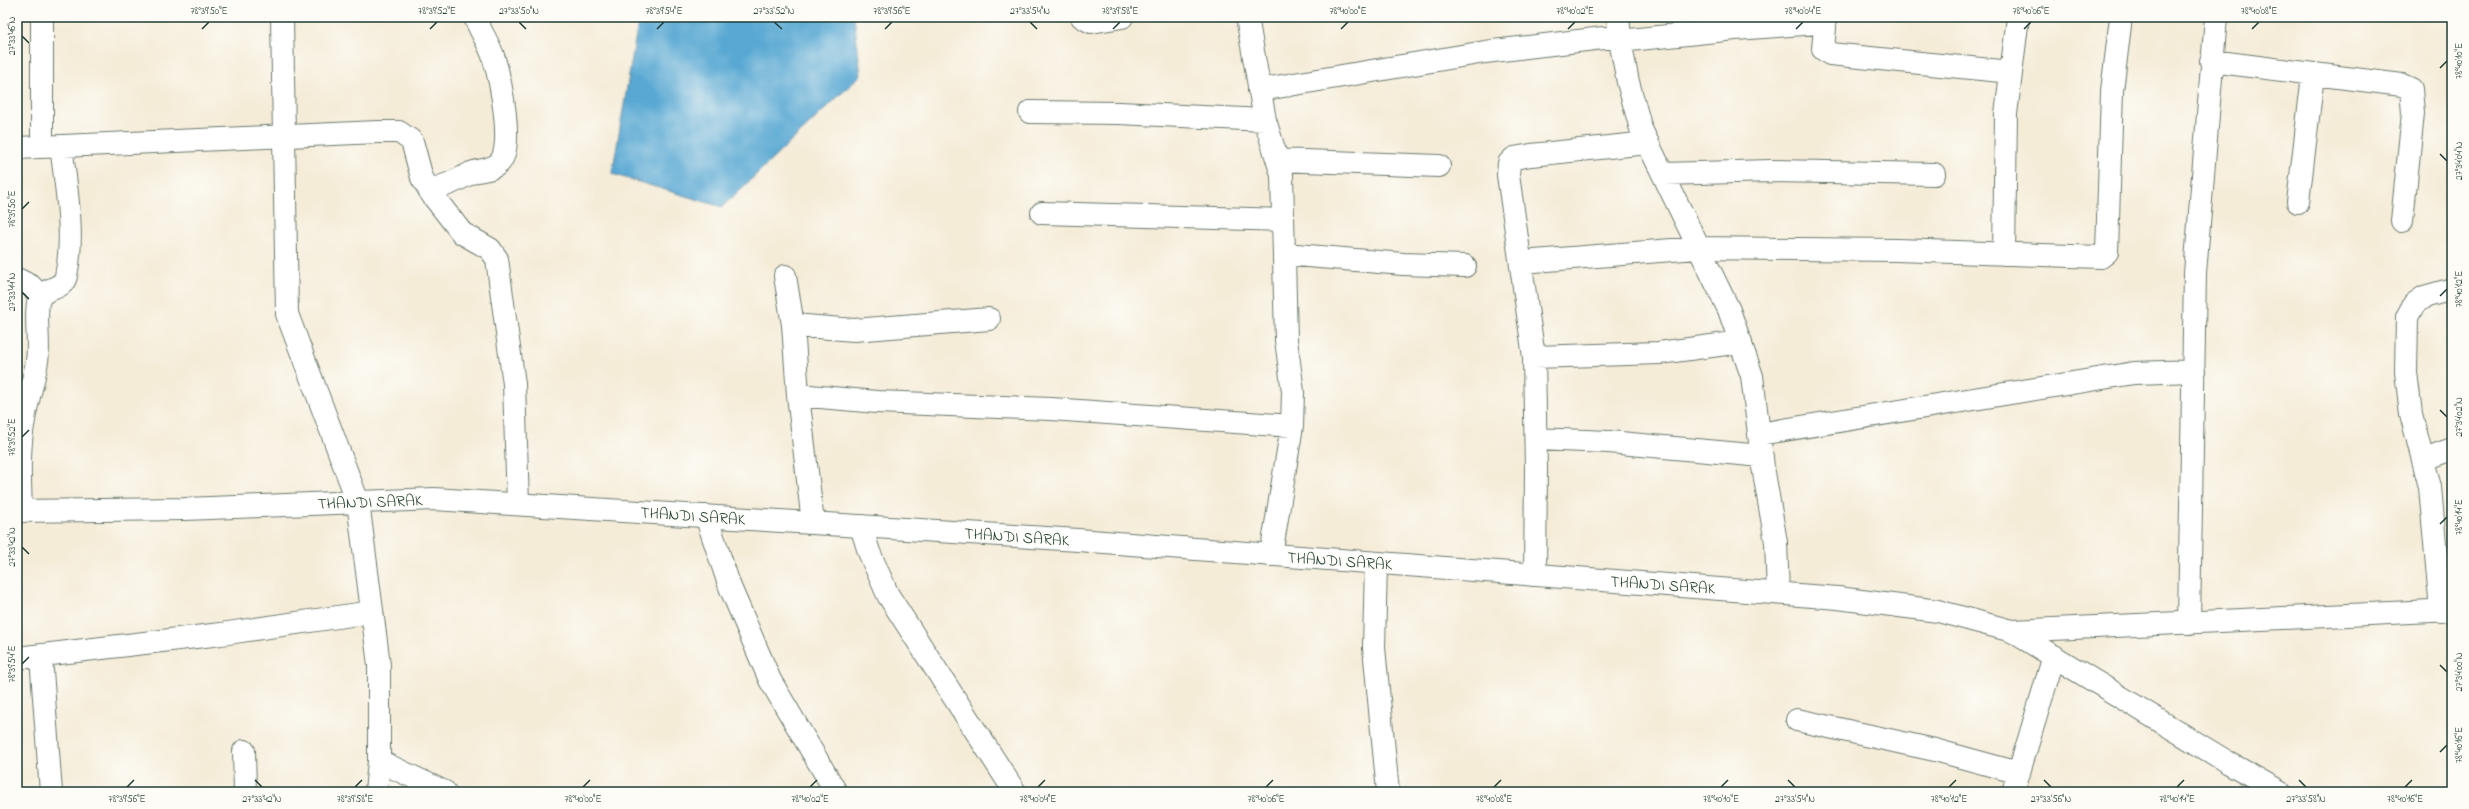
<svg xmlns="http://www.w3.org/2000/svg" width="2469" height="809" viewBox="0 0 2469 809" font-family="'Indie Flower',sans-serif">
<rect width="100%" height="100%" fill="#fdfcf7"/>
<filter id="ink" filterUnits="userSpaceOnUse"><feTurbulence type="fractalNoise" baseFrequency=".025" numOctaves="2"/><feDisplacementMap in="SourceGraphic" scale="8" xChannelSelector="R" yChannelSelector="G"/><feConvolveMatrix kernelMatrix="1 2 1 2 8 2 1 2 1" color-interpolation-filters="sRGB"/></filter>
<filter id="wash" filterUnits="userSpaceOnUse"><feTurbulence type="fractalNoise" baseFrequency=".012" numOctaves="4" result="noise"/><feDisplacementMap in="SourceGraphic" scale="16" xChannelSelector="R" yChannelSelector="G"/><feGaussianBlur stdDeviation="0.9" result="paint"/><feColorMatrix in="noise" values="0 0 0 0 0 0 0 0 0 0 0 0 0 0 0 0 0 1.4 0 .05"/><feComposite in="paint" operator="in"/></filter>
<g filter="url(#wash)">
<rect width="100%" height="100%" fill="#f5ecd8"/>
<!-- water -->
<path fill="#59a8d3" stroke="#3c7284" d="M639,17H854L861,75L722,207L612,174Z"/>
</g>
<g filter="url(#ink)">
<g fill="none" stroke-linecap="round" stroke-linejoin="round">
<!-- street casing -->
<g stroke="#6a7a6d" stroke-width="24">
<path id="street" d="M42,17V147
M1082,17L1091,22L1122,17
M1247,17L1265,120L1282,175L1286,340L1293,392L1292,426L1271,555
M1618,17L1621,46L1628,82L1641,129L1729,310L1752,376L1763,467L1776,542L1778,593
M1735,29L1819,23L1825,28L1823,49L1830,54L2011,72
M1620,41L1735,29L1734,17
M2211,61L2402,85L2411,89L2413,113L2402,221
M1259,90L1485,52L1620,36
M1030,112L1119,113L1265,120
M17,148L378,132H399L412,141L422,178L433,196L462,233L490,249L497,259L514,384L518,504
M1278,160L1439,166
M1663,174L1771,171L1934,174
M429,190C446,186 456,181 471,173C481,169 491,171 499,163C515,148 500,79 494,59C490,44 480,32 475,17
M2298,202L2313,75
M1042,213L1282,220
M1284,254L1403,264L1465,266
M2004,254L2006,114L2018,17
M1522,262L1697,248L1897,250L2101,257L2107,252L2112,91L2121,17
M785,276L793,325L798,395L813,523
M17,279L31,286L40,296
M793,325L854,330L989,319
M1534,357L1659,353L1741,342
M798,395L877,402L1051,409L1292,426
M1759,434L2134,373L2194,371
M1536,439L1609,442L1762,456
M2424,459L2452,449
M21,511C20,481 18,450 24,420C27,400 34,381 37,361C40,342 35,322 38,303C40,286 63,292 66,276C75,235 66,187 61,146
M706,516L730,587L770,680L836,792
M861,526L869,552L888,595L1015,792
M1376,563L1374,648L1388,792
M1535,575L1536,470L1534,357L1508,175L1509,163L1514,158L1531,155L1648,143
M2441,611L2430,487L2411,414L2406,372L2407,317L2414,304L2424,297L2452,289
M2189,623L2195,273L2216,17
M41,657L51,792
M17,658L221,634L372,612
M1797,720L1935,750L2019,773
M244,751L245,792
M379,761L445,792
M2013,792L2054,656"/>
</g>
<!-- secondary casing -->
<g stroke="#6a7a6d" stroke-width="24">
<path id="secondary" d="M282,17L287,314L358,502L379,665V761L376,792
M17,511L185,509L434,499L1078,540L1838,598L1938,611L2012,631L2229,763L2281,792
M2012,631L2452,610"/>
</g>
<!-- street -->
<use href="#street" stroke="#fff" stroke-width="22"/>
<!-- secondary -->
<use href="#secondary" stroke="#fff" stroke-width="22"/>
</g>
</g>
<!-- ticks -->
<path fill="none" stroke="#1f3d34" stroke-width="1.5" d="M519,22L526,29M774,22L782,29M1030,22L1037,29M202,29L209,22M430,29L437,22M657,29L664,22M885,29L892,22M1113,29L1120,22M1341,29L1348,22M1568,29L1575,22M1796,29L1803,22M2024,29L2031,22M2252,29L2259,22M22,36L29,43M2440,68L2447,61M2440,154L2447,161M22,209L29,202M22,292L29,299M2440,296L2447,289M2440,410L2447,417M22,437L29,430M2440,524L2447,517M22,547L29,554M22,664L29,657M2440,665L2447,672M2440,752L2447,745M255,780L262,787M1788,780L1795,787M2044,780L2051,787M2299,780L2306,787M127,787L134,780M355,787L362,780M583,787L590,780M810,787L817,780M1038,787L1045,780M1266,787L1273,780M1494,787L1501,780M1721,787L1728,780M1949,787L1956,780M2177,787L2184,780M2405,787L2412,780"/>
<g text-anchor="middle" stroke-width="4" stroke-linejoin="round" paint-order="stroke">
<!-- street labels -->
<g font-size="16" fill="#1f3d34" stroke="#fdfcf7">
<text transform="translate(370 501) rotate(-2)" y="6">THANDI SARAK</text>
<text transform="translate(693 515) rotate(4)" y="6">THANDI SARAK</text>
<text transform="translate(1017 536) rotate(4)" y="6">THANDI SARAK</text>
<text transform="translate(1340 560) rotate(4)" y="6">THANDI SARAK</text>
<text transform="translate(1663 584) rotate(4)" y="6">THANDI SARAK</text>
</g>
</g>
<!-- margin -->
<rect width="2469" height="809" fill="none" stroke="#fdfcf7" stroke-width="44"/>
<rect x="22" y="22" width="2425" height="765" fill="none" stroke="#1f3d34" stroke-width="1.5"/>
<g font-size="10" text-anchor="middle" fill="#1f3d34">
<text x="209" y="14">78°39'50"E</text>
<text x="437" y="14">78°39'52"E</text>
<text x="519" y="14">27°33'50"N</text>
<text x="664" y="14">78°39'54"E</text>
<text x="774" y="14">27°33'52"N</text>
<text x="892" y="14">78°39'56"E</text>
<text x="1030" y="14">27°33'54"N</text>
<text x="1120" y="14">78°39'58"E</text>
<text x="1348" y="14">78°40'00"E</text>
<text x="1575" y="14">78°40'02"E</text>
<text x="1803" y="14">78°40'04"E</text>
<text x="2031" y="14">78°40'06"E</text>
<text x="2259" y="14">78°40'08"E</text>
<text transform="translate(11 36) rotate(-90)" y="4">27°33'46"N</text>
<text transform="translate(2458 61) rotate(-90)" y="4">78°40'10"E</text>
<text transform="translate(2458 161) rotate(-90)" y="4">27°34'04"N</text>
<text transform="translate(11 209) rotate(-90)" y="4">78°39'50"E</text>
<text transform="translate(2458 289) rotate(-90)" y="4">78°40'12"E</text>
<text transform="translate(11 292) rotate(-90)" y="4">27°33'44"N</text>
<text transform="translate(2458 417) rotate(-90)" y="4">27°34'02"N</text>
<text transform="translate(11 437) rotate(-90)" y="4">78°39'52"E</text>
<text transform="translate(2458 517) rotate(-90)" y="4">78°40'14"E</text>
<text transform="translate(11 547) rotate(-90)" y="4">27°33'42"N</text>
<text transform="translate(11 664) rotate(-90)" y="4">78°39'54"E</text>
<text transform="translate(2458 672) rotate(-90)" y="4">27°34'00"N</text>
<text transform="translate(2458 745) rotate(-90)" y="4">78°40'16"E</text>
<text x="127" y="802">78°39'56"E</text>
<text x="262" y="802">27°33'42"N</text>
<text x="355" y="802">78°39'58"E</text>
<text x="583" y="802">78°40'00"E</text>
<text x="810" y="802">78°40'02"E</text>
<text x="1038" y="802">78°40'04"E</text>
<text x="1266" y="802">78°40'06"E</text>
<text x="1494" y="802">78°40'08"E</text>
<text x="1721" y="802">78°40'10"E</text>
<text x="1795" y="802">27°33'54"N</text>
<text x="1949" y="802">78°40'12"E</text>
<text x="2051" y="802">27°33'56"N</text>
<text x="2177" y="802">78°40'14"E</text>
<text x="2306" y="802">27°33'58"N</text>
<text x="2405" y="802">78°40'16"E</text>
</g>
</svg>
